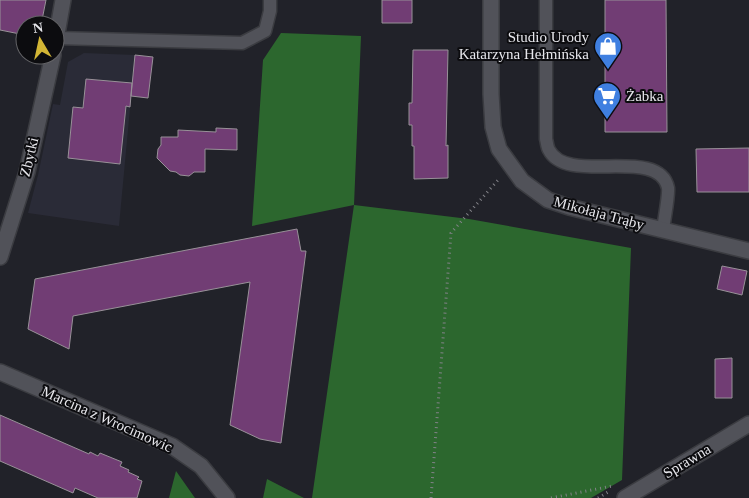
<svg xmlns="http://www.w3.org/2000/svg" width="749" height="498" viewBox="0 0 749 498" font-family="Georgia,serif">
<rect width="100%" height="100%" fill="#212229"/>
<!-- built -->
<path fill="#2a2b37" d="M84,53L135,55L119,226L28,213L38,175L53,104L60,105L68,62Z"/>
<!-- forest -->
<path fill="#2c672e" d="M281,33L361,36L354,205L469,219L631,248L622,480L591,498H312L354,205L252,226L263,60Z
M176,471L195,498H169Z
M267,479L304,498H263Z"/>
<!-- building -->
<path fill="#713d74" stroke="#989198" d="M0,0H46L41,25H25V35L0,30Z
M382,0H412V23H382Z
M605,0H666L667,132H605Z
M413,50H448L446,146L448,145V178L414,179V146H412V125H409V103H412Z
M135,55L153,57L148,98L131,96Z
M86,79L132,83L130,107L126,106L120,164L68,158L73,107L83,108Z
M216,128L237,129V150L205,149V172H194L189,176L180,175L176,172L170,171L157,158L158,149L161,145V137H178V130L216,132Z
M749,148V192H697L696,149Z
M297,229L301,251H306L281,443L260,439L230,425L250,282L73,316L69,349L28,329L35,279Z
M722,266L747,271L742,295L717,289Z
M732,358V398H715V359Z
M0,415L89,454L90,452L98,456L100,453L122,462L120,466L129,470L128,472L139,477L137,479L142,481L137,498H98L75,488L73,493L0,461Z"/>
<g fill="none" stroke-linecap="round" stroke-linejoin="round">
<!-- lane casing -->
<g stroke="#3b3c41" stroke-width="15">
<path id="lane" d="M546,0V139C547,142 547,147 549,150C567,186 659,145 668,188C669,196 664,220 663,230
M57,38L242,43L265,31L270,11V0"/>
</g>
<!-- street casing -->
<g stroke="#3b3c41" stroke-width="18">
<path id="street" d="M491,0V94L493,127L499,149L522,181L548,200L569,207L749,251
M55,45L63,0
M0,257L27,172L53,55
M0,372L172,446L201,466L227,498
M625,498L749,424"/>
</g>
<!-- path -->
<path stroke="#838389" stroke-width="3" stroke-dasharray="1 4" stroke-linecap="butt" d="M431,498L451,233L498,180
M551,498L612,486
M598,498L608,492"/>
<!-- lane -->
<use href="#lane" stroke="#515259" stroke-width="12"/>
<!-- street -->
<use href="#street" stroke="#515259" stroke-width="15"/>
</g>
<!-- icons -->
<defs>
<g id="shop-pin" transform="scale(1.4375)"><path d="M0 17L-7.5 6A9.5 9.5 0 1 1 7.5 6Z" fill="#3f7fe0" stroke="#0c0c0f"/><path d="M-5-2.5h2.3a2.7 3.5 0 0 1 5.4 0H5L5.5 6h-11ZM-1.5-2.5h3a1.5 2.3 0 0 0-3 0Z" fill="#fff"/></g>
<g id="supermarket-pin" transform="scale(1.4375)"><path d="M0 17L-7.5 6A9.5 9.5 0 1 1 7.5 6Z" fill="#3f7fe0" stroke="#0c0c0f"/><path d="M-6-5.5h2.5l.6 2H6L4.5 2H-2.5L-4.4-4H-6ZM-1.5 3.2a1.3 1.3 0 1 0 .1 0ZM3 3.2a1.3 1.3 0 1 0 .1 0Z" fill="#fff"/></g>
</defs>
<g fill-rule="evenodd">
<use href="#shop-pin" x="608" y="46"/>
<use href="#supermarket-pin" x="607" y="96"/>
</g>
<g text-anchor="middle" stroke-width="4" stroke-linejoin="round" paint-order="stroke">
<!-- poi labels -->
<g font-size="15" fill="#e7e7ec" stroke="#0c0c0f" text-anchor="end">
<text x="589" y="42">Studio Urody<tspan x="589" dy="17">Katarzyna Hełmińska</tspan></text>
<text x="626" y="101" text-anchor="start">Żabka</text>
</g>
<!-- street labels -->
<g font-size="15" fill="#e7e7ec" stroke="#0c0c0f">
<text transform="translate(29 157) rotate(-77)" y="5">Zbytki</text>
<text transform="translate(599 213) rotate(15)" y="5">Mikołaja Trąby</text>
<text transform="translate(107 419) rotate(24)" y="5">Marcina z Wrocimowic</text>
<text transform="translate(687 461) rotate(-31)" y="5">Sprawna</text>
</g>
</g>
<!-- north arrow -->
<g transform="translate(40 40) rotate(351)"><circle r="24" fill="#0c0c0f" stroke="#646467"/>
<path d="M0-4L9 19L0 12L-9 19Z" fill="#d3b635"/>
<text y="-8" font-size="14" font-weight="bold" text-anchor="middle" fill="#e7e7ec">N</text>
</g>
</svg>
